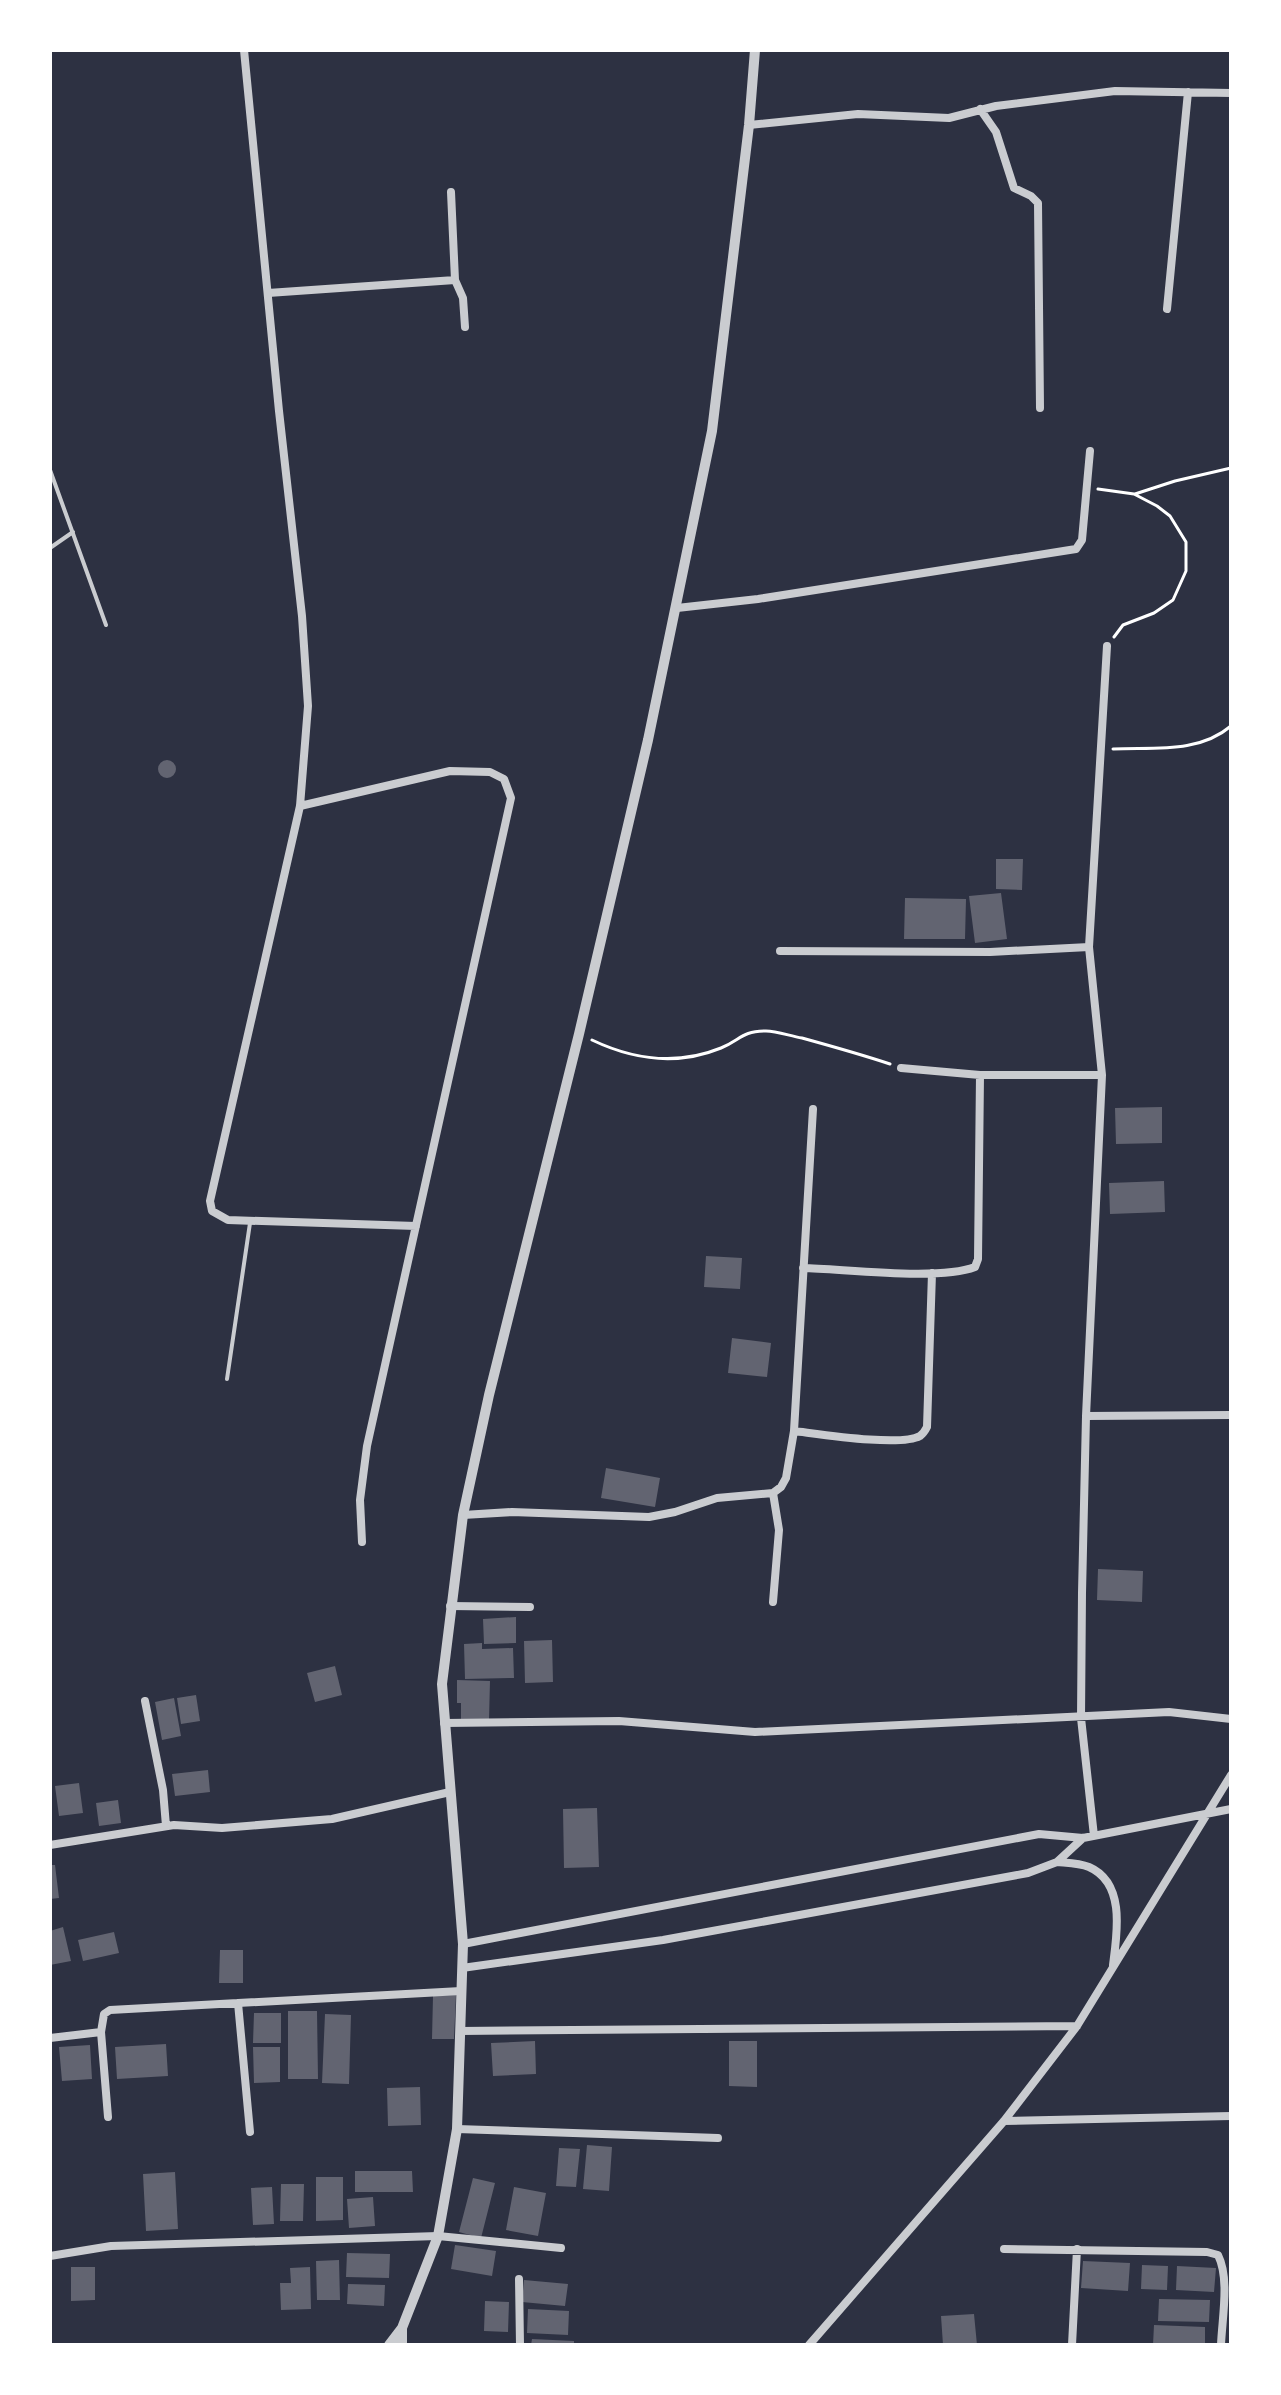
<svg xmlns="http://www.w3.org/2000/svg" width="1281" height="2395" viewBox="0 0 1281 2395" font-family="Helvetica,sans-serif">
<rect width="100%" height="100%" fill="#2d3142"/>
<!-- building -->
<path fill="#626471" d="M158 769a9 9 0 1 1 18 0a9 9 0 1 1-18 0Z
M996,859H1023L1022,890L996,889Z
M1001,893L1007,939L975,943L969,896Z
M905,898L966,899L965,939H904Z
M1162,1107V1143L1116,1144L1115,1108Z
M1164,1181L1165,1212L1110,1214L1109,1183Z
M706,1256L742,1258L740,1289L704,1287Z
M732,1338L771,1343L767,1377L728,1373Z
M606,1468L660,1478L655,1507L601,1498Z
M1098,1569L1143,1571L1142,1602L1097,1600Z
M516,1617V1643L484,1644L483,1619Z
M552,1640L553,1682L525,1683L524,1641Z
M482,1643V1649L513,1648L514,1678L465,1679L464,1644Z
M335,1666L342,1695L315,1702L307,1673Z
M457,1680L490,1681L489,1720L461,1719V1703H457Z
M196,1695L200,1721L181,1724L177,1698Z
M174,1698L181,1736L162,1740L155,1702Z
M208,1770L210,1792L175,1796L172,1774Z
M79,1783L83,1813L59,1816L55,1786Z
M118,1800L121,1823L99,1826L96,1803Z
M597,1808L599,1867L564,1868L563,1809Z
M50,1865H55L59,1898L50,1899Z
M63,1927L71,1961L50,1965V1931Z
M114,1932L119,1953L83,1961L78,1940Z
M220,1950H243V1983H219Z
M456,1995L454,2039H432L433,1996Z
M288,2011H317L318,2079H288Z
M254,2013H281V2043H253Z
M325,2014L351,2015L349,2084L322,2083Z
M535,2041L536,2074L493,2076L491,2043Z
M729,2041H757V2087L729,2086Z
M166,2044L168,2076L117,2079L115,2047Z
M90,2045L92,2079L62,2081L59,2047Z
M253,2047H280V2082L254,2083Z
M420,2087L421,2125L388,2126L387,2088Z
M587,2145L612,2147L609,2191L583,2189Z
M559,2148L580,2149L576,2187L556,2186Z
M355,2171H412L413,2192H355Z
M175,2172L178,2229L146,2231L143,2174Z
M316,2177H343V2220L316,2221Z
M473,2178L495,2183L481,2238L459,2232Z
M281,2184H304L303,2221H280Z
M272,2187L274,2224L253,2225L251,2188Z
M514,2187L546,2193L538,2236L506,2230Z
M373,2197L375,2226L349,2228L347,2199Z
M455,2245L496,2251L492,2276L451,2269Z
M347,2253L390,2254L389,2278L346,2277Z
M339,2260L340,2300H317L316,2261Z
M1083,2261L1130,2263L1128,2291L1081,2288Z
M1142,2265L1168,2266L1167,2290L1141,2289Z
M1177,2266L1216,2268L1214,2292L1176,2290Z
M71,2267H95V2300L71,2301Z
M310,2267L311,2309L281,2310L280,2283H291L290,2268Z
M524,2280L568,2284L565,2306L522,2302Z
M348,2284L385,2285L384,2306L347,2304Z
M1159,2299L1210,2300L1209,2322L1158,2321Z
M485,2301L509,2302L508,2332L484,2331Z
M528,2309L569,2311L568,2335L527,2333Z
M974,2314L977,2345H943L941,2316Z
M1154,2325L1205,2327V2345H1153Z
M532,2339L574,2341V2345H531Z"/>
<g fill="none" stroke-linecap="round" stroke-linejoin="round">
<!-- path -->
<path stroke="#fff" stroke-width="3" d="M1098,489L1134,494L1157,506L1170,516L1186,542V571L1173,600L1154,613L1123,625L1114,637
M1135,494L1175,481L1231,468
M1113,749C1153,747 1198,754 1231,726
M592,1040C634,1060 677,1066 721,1048C741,1040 741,1031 766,1031C777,1031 790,1036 802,1038C831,1046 860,1054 890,1064"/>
<!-- service -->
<path stroke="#caccd0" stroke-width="4" d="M50,470L106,625
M50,548L73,532
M227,1379L250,1223"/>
<!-- minor -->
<path stroke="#caccd0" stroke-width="8" d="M244,50L279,411L302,616L308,706L300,806L210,1201L212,1211L228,1220L416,1226
M980,109L996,132L1014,188L1031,196L1038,203L1040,408
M749,125L858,114L949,118L996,106L1115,91L1231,93
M451,192L455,280L463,298L465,327
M268,293L455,280
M1167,309L1188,92
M677,608L758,599L1076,549L1082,540L1090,451
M300,806L450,771L490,772L504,779L511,798L367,1446L360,1500L362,1542
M780,951L990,952L1089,947
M901,1068L980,1075H1102
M803,1268C845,1269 939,1281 975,1267L978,1259L980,1075
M1086,1416L1231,1415
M794,1431C819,1434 900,1447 920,1436C924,1433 925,1431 927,1427L932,1273
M773,1493L779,1530L773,1602
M463,1515L512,1512L649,1517L675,1512L717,1498L773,1493L781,1487L786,1478L794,1431L813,1109
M450,1606L530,1607
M145,1701L163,1790L166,1826
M444,1723L619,1721L755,1732L1169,1712L1231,1719
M1094,1836L1081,1718L1082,1593L1086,1416L1102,1075L1089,947L1107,646
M50,1845L174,1825L222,1828L332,1819L450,1792
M1057,1862C1068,1863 1079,1863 1089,1867C1126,1883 1117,1934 1113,1965
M463,1944L1039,1834L1083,1838L1231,1809
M462,1968L663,1940L1028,1873L1057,1862L1083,1838
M238,2003L250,2132
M460,2031L1077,2026
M50,2038L101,2032
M108,2117L101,2032L104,2014L110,2010L461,1991
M1004,2121L1231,2116
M457,2129L718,2138
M1004,2249L1207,2252L1218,2255C1230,2279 1222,2318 1221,2345
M50,2256L111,2246L438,2236L561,2248
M519,2279L520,2345
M809,2345L1004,2121L1077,2026L1231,1775
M1072,2345L1077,2249"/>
<!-- tertiary -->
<path stroke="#caccd0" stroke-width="10" d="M402,2328V2345
M389,2345L402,2328L438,2236L457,2129L463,1944L442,1684L463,1515L489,1395L579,1034L648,740L712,431L749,125L755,50"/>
</g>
<!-- border -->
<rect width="1281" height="2395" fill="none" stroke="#ffffff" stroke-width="104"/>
</svg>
